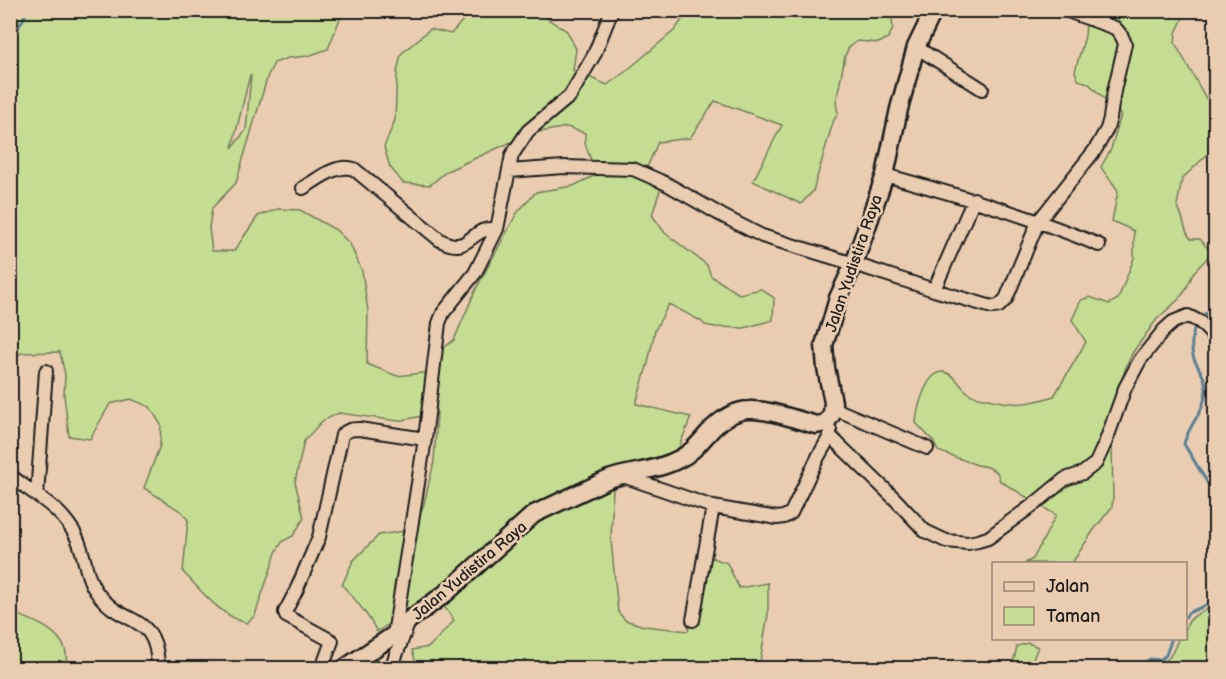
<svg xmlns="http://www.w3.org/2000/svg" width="1226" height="679" viewBox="0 0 1226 679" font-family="'Balsamiq Sans',sans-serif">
<rect width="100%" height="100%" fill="#eacdb1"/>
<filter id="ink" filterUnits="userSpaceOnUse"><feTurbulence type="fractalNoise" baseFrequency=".0167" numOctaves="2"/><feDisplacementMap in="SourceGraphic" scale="12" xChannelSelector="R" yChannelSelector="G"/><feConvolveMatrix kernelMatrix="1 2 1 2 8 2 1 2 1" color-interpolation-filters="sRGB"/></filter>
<g filter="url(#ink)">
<!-- green -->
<path fill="#c5dd93" stroke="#707c58" stroke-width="1.5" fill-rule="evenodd" d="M10,11H343L328,49L308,56L288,58L274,63L268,75L236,183L212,208L209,228L212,251H234L258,216L278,209L300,210L336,230L350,244L362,271L368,311L367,364L397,376L439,371L441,350L454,340L476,289L517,213L536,192L573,186L596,175L585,143V133L567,127L529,134L447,171L430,185L403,183L390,167L384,147L395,120L397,73L401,54L430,29L451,34L471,11H541L549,20L567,31L576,49L573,70L607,85L625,72L675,30L688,11H891L893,29L888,38L879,43L857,41L849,47L845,56L836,103L838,113L833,122L813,191L801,204L753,181L782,125L715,101L690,138L658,142L642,179L661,187L652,215L665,233L707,265L711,276L739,294L761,289L774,298L773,320L744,328L715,327L705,325L701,321L669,304L655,330L648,363L636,404L691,417L677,452L626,466L613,486L611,540L618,612L625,620L644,626L688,631L710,557L727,563L739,588L768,583V614L759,668H425L416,663L412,650L429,647L454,621L444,606L431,593L377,632C368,614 355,599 342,585L353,561L379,535L411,530L423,508L434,462L437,413L398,421L339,413L322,421L304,441L295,482L304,518L293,536L283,541L277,550L255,615L247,623C220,616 202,591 183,572L188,520L182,512L144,488L160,445L161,425L150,407L131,399L110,404L90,439L69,436L64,395L65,375L60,352L21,353L12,361L11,360ZM251,75L246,130L232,148L250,75Z
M1087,11H1186L1176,33L1175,43L1207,100L1215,104V147L1182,179L1177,206C1185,217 1182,229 1191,239H1200L1210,251L1209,256L1194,272L1185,291L1178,300L1157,319L1133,352L1126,367L1103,433L1112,445L1113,497L1112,507L1093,531L1072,563H1025L1033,559L1056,515L1000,481L997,472L988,467L977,465L938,451L933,441L916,423C917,409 926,372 943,372C956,373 961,390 972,395C975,397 981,397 985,398C1014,406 1026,405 1054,396L1086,342L1072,320L1081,300L1090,297L1109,304L1118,299L1134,258V231L1112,221L1118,191C1113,182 1106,176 1101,167L1111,149L1121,115L1088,83L1078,80L1075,71L1085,36Z
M1215,607V668H1145C1167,663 1171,660 1178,639L1186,638C1186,635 1184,631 1186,628C1189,615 1205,610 1215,607Z
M10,612C29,619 58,628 65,649C67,655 66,662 67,668H11Z
M1028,643L1038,647L1029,668H1012L1017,646Z"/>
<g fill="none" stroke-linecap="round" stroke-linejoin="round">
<!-- stream -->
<path stroke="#5a8094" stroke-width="3" d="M10,43L28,10
M1198,317L1216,309
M1196,323C1192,333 1190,349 1194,359C1199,370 1206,377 1206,389C1205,413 1189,423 1184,444L1216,497
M1186,617L1188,613L1216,601
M1138,668L1150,659L1160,660L1166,655L1172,638"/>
<!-- street casing -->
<g stroke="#1c1c1c" stroke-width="16">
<path id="street" d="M916,47L982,89
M509,171L564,167L633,169L665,183L721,215L762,236L854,264L934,290L992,307L999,306L1006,299L1038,222L1095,150L1107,129L1110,118L1114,91L1125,44C1123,37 1120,33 1115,28L1065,10
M885,175C957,195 1030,216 1099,245
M303,188C317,180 336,163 354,169L440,240C471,257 470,225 497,229
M934,290L974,199
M833,408L927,448
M830,436L895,499L925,531L946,541L968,543L978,541L988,538L1037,502L1065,479L1083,473L1096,463L1106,441L1125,388L1140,360L1164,330L1173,322L1188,316L1200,322L1216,339
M10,475C35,496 62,507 77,538C86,557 85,578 98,594C124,628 157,611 158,668
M620,475L713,507L777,518L784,517L791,513L818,457L830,436V430
M37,495L46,371
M693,620L713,507
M394,635L425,439L439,323L443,313L475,273L497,229L512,155L528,131L570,96L594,55L612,10
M322,668L332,641L286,616L285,612L296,591L319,537L342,435C347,430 351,429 359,429L425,439
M391,668L408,624"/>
</g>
<!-- secondary casing -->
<g stroke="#1c1c1c" stroke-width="21">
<path id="secondary" d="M345,668L394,635L409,620L446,593L534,514L609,479C632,471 657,471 679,459C694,452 702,439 713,428C722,419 736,410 749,410C769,409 797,420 816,425L826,423L832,414L833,402L826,368L824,345L831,323L838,298L854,264L885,175L899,109L916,47L934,10"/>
</g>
<!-- street -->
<use href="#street" stroke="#eacdb1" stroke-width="12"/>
<!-- secondary -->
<use href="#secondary" stroke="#eacdb1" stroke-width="16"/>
</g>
</g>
<g text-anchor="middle" stroke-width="5" stroke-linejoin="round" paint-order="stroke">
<!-- street labels -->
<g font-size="16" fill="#1c1c1c" stroke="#eacdb1">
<text transform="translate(853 263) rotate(-71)" y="6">Jalan Yudistira Raya</text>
<text transform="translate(469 570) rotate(-40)" y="6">Jalan Yudistira Raya</text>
</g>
</g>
<!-- margin -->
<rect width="1226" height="679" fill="none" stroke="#eacdb1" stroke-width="36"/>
<rect x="18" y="18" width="1190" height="643" fill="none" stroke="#1c1c1c" stroke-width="2" filter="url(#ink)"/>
<!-- legend -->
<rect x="992" y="562" width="195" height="78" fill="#eacdb1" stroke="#988675" stroke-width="1.5"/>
<rect x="1004" y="582" width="30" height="9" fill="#eacdb1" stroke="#988675" stroke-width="1.5"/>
<text x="1046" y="592" font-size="18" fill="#1c1c1c">Jalan</text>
<rect x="1004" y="607" width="30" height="18" fill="#c5dd93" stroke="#988675" stroke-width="1.5"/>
<text x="1046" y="622" font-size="18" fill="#1c1c1c">Taman</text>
</svg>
